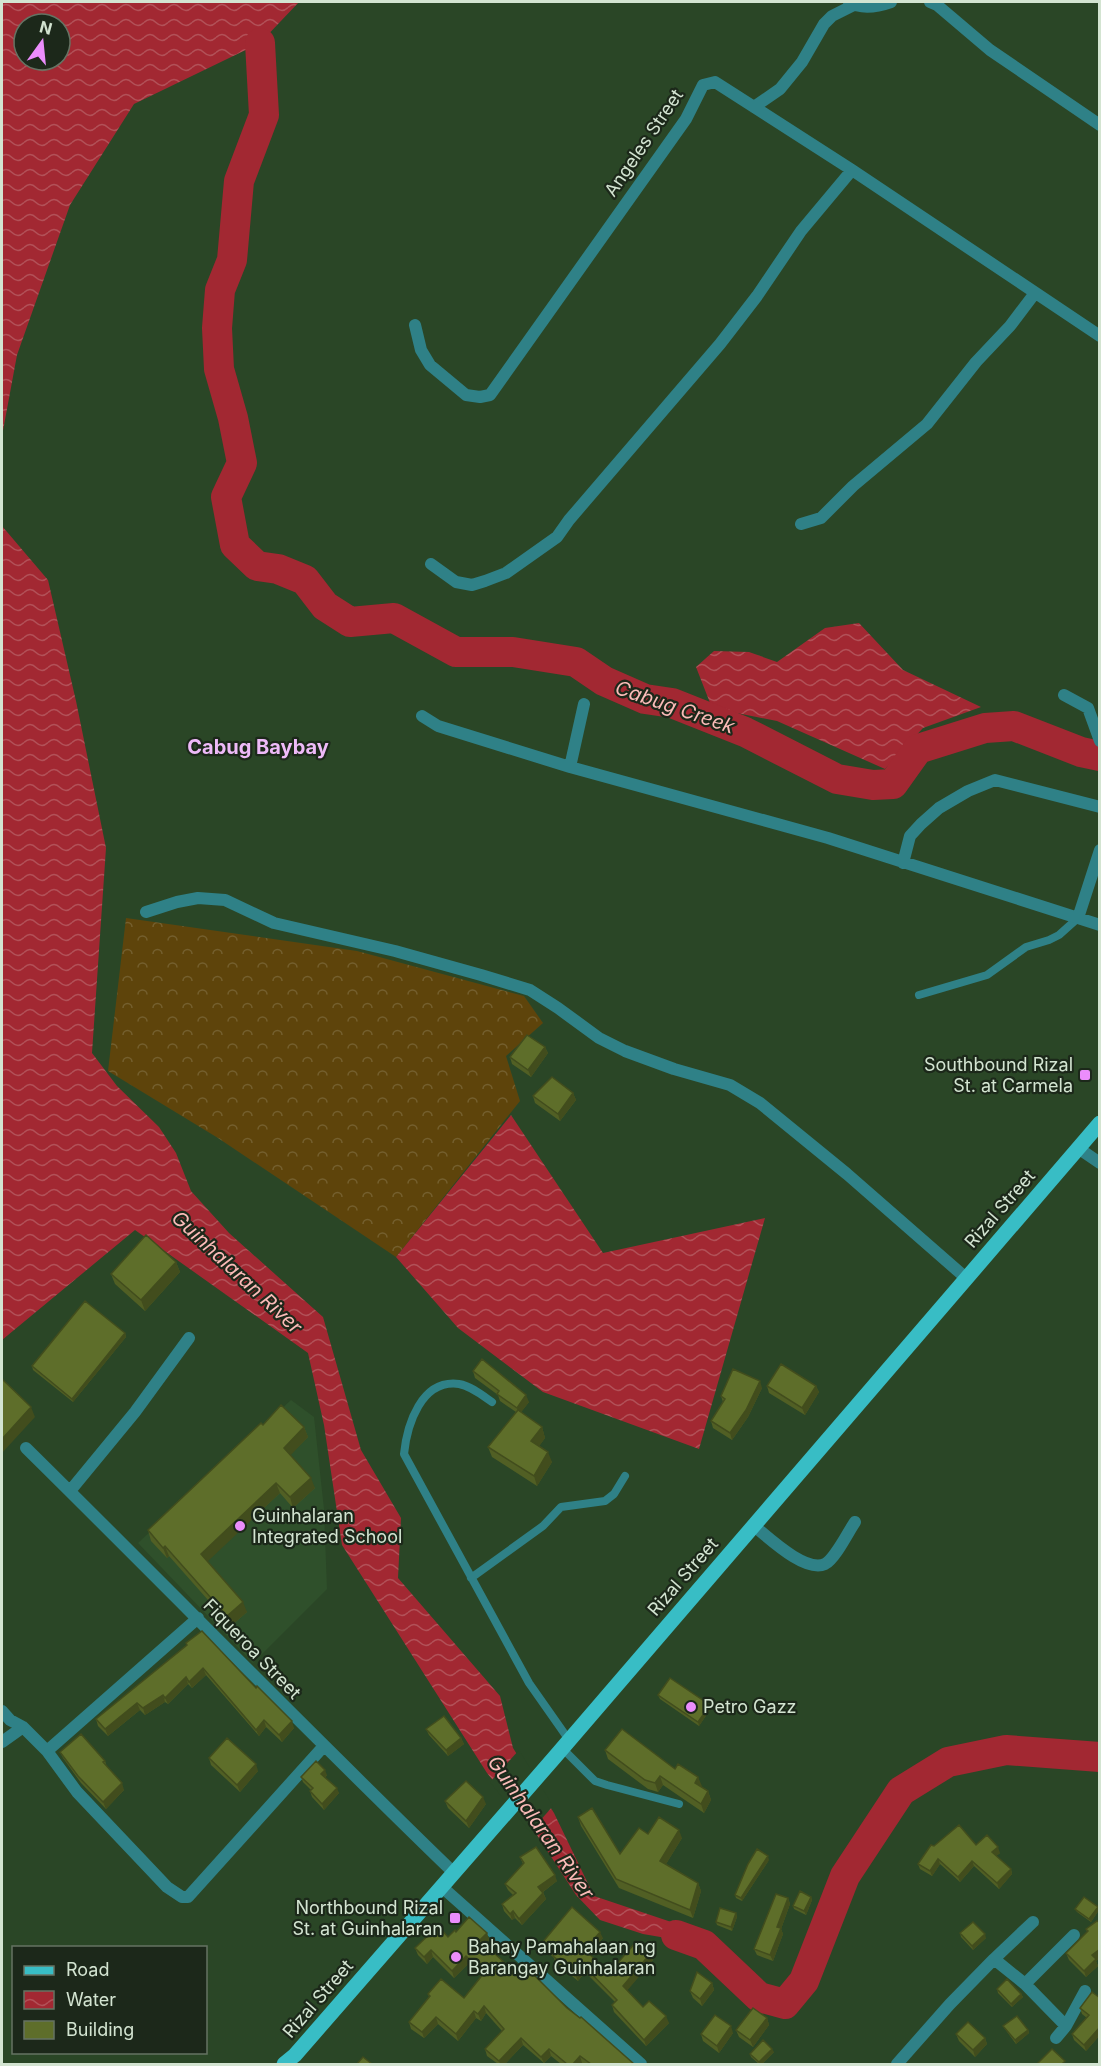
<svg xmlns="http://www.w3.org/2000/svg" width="1101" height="2066" viewBox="0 0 1101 2066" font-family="Inter,sans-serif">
<defs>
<pattern id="forest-crowns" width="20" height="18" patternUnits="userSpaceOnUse" patternTransform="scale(1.5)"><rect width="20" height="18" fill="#5e440b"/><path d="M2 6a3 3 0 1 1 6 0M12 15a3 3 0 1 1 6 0" fill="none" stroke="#745f2e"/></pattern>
<pattern id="water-waves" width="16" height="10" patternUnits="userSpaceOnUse" patternTransform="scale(1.5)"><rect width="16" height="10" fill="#a22832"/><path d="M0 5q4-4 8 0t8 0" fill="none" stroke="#b25158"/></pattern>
</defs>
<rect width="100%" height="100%" fill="#2a4626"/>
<!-- built -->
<path fill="#2f502b" d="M291,1400L314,1417L324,1509L327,1589L253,1663L138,1543Z"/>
<!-- forest -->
<path fill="url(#forest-crowns)" d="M126,918L357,951L524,996L543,1023L506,1056L520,1101L396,1257L218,1138L108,1071Z"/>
<!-- water -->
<path fill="url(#water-waves)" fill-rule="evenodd" d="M2,2H299L260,43L134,104L70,205L17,355L2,436ZM24,24H60V60H24Z
M2,526L48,580L76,701L106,848L92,1053L117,1086L159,1127L176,1153L191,1191L229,1233L323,1317L361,1450L401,1518L398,1578L500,1696L513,1748L554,1813L594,1896L692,1929L716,1947L710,1954L678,1940L643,1934L600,1920L576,1895L537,1835L487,1773L342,1545L324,1425L308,1353L135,1230L2,1340Z
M859,623L903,670L981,707L923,728L885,769L777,721L712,708L696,667L714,651L749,652L777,662L825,628Z
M511,1115L603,1253L765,1218L699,1449L543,1392L458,1328L396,1257Z"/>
<!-- pier -->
<path fill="#2a4626" d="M519,1750L553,1806L530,1832L490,1782Z"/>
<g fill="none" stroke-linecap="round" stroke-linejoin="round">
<!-- river -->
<path stroke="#a22832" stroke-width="30" d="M260,43L264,115L239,181L232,260L220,290L217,328L219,369L233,418L242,463L226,497L235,545L257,566L278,569L305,580L325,606L350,622L394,618L456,652H513L576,662L604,681L645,699L672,703L745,732L837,779L873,785L893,784L918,749L985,728L1014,726L1081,752L1100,756
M676,1935L704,1945L759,1997L785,2004L804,1981L845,1876L901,1791L948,1762L1006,1750L1100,1757"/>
<!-- lane -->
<path stroke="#2f8187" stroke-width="8" d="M919,995L987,975L1026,947L1049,940L1059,935L1078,918
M492,1402C482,1395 471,1386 459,1384C421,1379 407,1425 404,1454L529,1683L569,1740
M471,1578L543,1526L561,1507L605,1501L614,1494L625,1476
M562,1748L595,1781L607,1785L679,1804"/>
<!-- street -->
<path stroke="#2f8187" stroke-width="12" d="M849,2C862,10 877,7 891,2
M930,2L937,5L990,50L1100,125
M754,107L780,89L802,62L824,24L832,16L854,5
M415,325L421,350L430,365L466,395L480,397L490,395L686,119L703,85L715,82L852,170L1100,336
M801,524L821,518L853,486L927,424L976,362L1010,326L1035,293
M431,564L456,582L472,585L485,581L506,573L557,537L569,520L720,344L757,296L801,231L852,170
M1064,695L1088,708L1100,741
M584,704L570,767L828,838L1100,925
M422,716L438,726L570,767
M903,863L910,836L921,824L939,808L968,791L995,780L1100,807
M146,912L177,902L198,898L225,900L274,923L395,951L481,975L530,990L558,1008L599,1038L625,1051L674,1069L730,1085L760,1103L847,1174L966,1278
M1078,918L1100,850
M1078,1148L1100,1163
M26,1448C169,1589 309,1733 454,1873
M70,1491L135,1412L189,1338
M753,1525C768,1537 805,1573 825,1564C835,1559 848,1532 855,1522
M198,1618L47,1751L77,1792L167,1887L182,1897H188L323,1747
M2,1711L10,1720L23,1727L47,1751
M2,1742L23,1727
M442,1887L641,2064
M994,1959L1033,1922
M1025,1984L1074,1935
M1056,2038L1066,2026
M897,2064L950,2004L994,1959L1025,1984L1066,2026L1085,1991"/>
<!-- primary -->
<path stroke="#38bdc5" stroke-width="15" d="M284,2064L295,2055L554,1758L1100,1123"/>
</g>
<!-- wall -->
<path fill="#515f24" d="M545,1047L548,1053L531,1077L512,1064L510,1057Z
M573,1093L576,1100L560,1121L535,1103L533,1096Z
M176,1262L180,1272L145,1311L115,1284L111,1274Z
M125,1333L126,1337L73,1402L33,1370L32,1366Z
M473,1371L529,1402L521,1412L542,1427L545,1438L539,1446L552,1462L537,1486L492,1457L488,1447L516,1412L500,1401L498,1395L475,1378Z
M767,1386H816L819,1392L805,1415L769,1393Z
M762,1388L748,1417L732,1440L713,1428L711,1421L723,1402L721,1396Z
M263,1425L304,1427L308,1437L290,1455L315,1488L293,1508L280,1493L207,1561L247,1612L231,1626L169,1556L167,1558L151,1541L148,1530Z
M186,1643L256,1688L294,1728L282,1742L266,1727L259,1736L206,1675L192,1688L188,1684L168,1704L165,1702L145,1715L140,1710L108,1736L98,1726L96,1719L187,1645Z
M658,1695L711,1708L699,1726L660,1699Z
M426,1729L461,1738L464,1744L448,1756L429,1735Z
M605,1750L675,1769L698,1777L701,1787L708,1791L711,1800L704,1813L663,1785L658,1792L648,1789L608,1759Z
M60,1752L105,1761L107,1767L124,1790L106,1809L81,1783L63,1758Z
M209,1758L258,1771L240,1792L211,1765Z
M327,1775L325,1778L339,1793L324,1810L312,1797L310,1791L311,1790L303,1782L301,1777Z
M445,1801L486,1804L469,1828L448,1808Z
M578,1817L620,1854L648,1834L682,1838L666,1864L698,1883L701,1891L693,1918L619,1888L581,1826Z
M976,1845L1000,1853L996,1856L1011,1869L1012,1874L999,1889L974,1866L960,1882L940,1864L932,1876L920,1869L918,1864L934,1846Z
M520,1857L557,1881L543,1892L546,1899L522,1925L515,1918L512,1920L504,1911L502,1904L513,1895L508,1890L505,1884L523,1864Z
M769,1860L742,1901L736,1898L735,1895Z
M811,1897L812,1900L806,1915L794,1909L793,1906Z
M788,1898L790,1904L781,1929L783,1934L773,1961L757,1955L754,1949Z
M1075,1909L1099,1910L1091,1922L1077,1912Z
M736,1913L737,1917L732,1931L717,1925L716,1922Z
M1100,1923V1958L1096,1961L1098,1966L1086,1977L1069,1960L1066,1953L1087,1932L1086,1929Z
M456,1932L487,1933L489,1940L485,1945L521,1978L567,2008L634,2064H584L582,2063L581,2064H561L551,2056L544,2063L523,2045L505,2064H498L487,2056L485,2049L502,2031L486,2013L481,2021L476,2018L458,2041L438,2024L424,2038L411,2029L409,2022L429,1997L428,1994L464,1998L482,1975L469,1963L454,1978L433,1957L427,1964L418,1955L415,1948L448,1937Z
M960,1933L986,1938L973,1950L961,1937Z
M603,1938L589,1954L609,1973L650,1954L653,1960L627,1990L643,2007L669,2023L646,2046L614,2012L612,2005L615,2002L585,1972L578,1981L555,1962L554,1958L545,1949L542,1943Z
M712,1983L714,1990L702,2006L693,1998L690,1991Z
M997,1989L1021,1994L1023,1997L1012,2007L998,1993Z
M1100,1998V2035L1086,2051L1074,2040L1072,2034L1087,2018L1082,2014L1080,2008Z
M767,2018L769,2025L753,2047L739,2037L736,2030Z
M1003,2026L1028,2030L1029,2033L1016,2044L1005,2029Z
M733,2033L719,2053L703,2041L701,2034Z
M956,2034L985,2038L987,2044L975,2057L959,2041Z
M774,2052L762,2064H759L751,2057L750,2054Z"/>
<!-- shaded-wall -->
<path fill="#424d1d" d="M545,1047L548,1053L531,1077L528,1070Z
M573,1093L576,1100L560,1121L558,1114Z
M176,1262L180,1272L145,1311L141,1300Z
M125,1333L126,1337L73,1402L72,1399Z
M760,1381L762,1388L748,1417L732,1440L730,1433Z
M816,1386L819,1392L805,1415L802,1408Z
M526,1395L529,1402L519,1415L517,1408Z
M31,1407L35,1417L2,1453V1439Z
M304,1427L308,1437L288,1458L284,1448Z
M542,1427L545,1438L535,1452L531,1441Z
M548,1452L552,1462L537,1486L534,1476Z
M311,1478L315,1488L293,1508L290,1497Z
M276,1483L280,1493L205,1564L201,1554Z
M165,1546L169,1556L167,1558L163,1548Z
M243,1602L247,1612L231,1626L227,1616Z
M203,1668L206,1675L192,1688L189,1682Z
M186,1677L188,1684L168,1704L165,1698Z
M163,1695L165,1702L145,1715L143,1708Z
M137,1703L140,1710L108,1736L105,1729Z
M710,1705L711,1708L699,1726L698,1722Z
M264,1720L266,1727L259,1736L256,1730Z
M292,1721L294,1728L282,1742L279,1735Z
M461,1738L464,1744L448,1756L446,1750Z
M256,1764L258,1771L240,1792L237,1785Z
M325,1770L327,1775L323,1780L321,1774Z
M660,1776L663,1785L658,1792L655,1783Z
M698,1777L702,1786L698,1792L695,1783Z
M122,1783L124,1790L106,1809L103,1802Z
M337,1788L339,1793L324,1810L322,1804Z
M708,1791L711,1800L704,1813L701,1804Z
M483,1797L486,1804L469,1828L466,1821Z
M679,1830L682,1838L663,1869L660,1861Z
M998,1847L1000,1853L994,1858L992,1852Z
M768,1856L769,1860L742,1901L741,1898Z
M938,1859L940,1864L932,1876L930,1871Z
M972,1861L974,1866L960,1882L958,1877Z
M1011,1869L1012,1874L999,1889L997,1883Z
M555,1875L557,1881L540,1894L538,1887Z
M698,1883L701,1891L693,1918L690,1910Z
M543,1893L546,1899L522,1925L519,1919Z
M811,1897L812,1900L806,1915L804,1911Z
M788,1898L790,1904L781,1929L783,1934L773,1961L770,1955L777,1927Z
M1098,1907L1099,1910L1091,1922L1089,1919Z
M513,1911L515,1918L512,1920L510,1914Z
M736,1913L737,1917L732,1931L731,1927Z
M600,1932L603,1938L587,1956L585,1950Z
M487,1933L489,1940L483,1947L480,1940Z
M985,1934L986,1938L973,1950L972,1946Z
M1100,1949V1958L1096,1961L1098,1966L1086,1977L1084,1971L1092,1955Z
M431,1950L433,1957L427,1964L424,1957Z
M650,1954L653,1960L626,1992L623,1986Z
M466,1956L469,1963L454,1978L452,1971Z
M583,1965L585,1972L578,1981L575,1974Z
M712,1983L714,1990L702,2006L700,1999Z
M1021,1994L1023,1997L1012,2007L1011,2004Z
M484,2006L486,2013L481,2021L478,2014Z
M474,2011L476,2018L458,2041L456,2034Z
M666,2016L669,2023L646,2046L644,2040Z
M436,2017L438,2024L424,2038L422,2032Z
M767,2018L769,2025L753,2047L750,2040Z
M731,2026L733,2033L719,2053L717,2046Z
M1100,2027V2035L1086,2051L1084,2045Z
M1028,2030L1029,2033L1016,2044L1015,2040Z
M521,2038L523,2045L505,2064H500L499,2061Z
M985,2038L987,2044L975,2057L973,2050Z
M549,2049L551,2056L544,2063L541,2057Z
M772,2049L774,2052L762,2064H760L759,2062Z
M580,2056L582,2063L581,2064H573Z"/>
<!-- building -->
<path fill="#5e6e2a" stroke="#424d1d" stroke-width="1.5" d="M527,1035L545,1047L528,1070L510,1057Z
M552,1077L573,1093L558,1114L533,1096Z
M146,1235L176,1262L141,1300L111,1274Z
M85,1301L125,1333L72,1399L32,1366Z
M482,1359L526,1395L517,1408L497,1394L499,1391L473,1371Z
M781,1364L816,1386L802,1408L767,1386Z
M733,1369L760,1381L746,1410L730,1433L711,1421L725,1399L721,1396Z
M2,1379L31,1407L2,1439Z
M281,1405L304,1427L284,1448L311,1478L290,1497L276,1483L201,1554L243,1602L227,1616L165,1546L163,1548L148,1530L261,1423L263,1425Z
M518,1410L542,1427L531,1441L548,1452L534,1476L488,1447Z
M202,1631L256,1688L257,1686L292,1721L279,1735L264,1720L256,1730L203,1668L189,1682L186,1677L165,1698L163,1695L143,1708L137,1703L105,1729L96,1719L187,1645L186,1643Z
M670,1678L710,1705L698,1722L658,1695Z
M444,1716L461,1738L446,1750L426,1729Z
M622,1729L675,1769L678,1764L698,1777L695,1783L708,1791L701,1804L660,1776L655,1783L645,1780L605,1750Z
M81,1734L105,1761L103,1762L122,1783L103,1802L78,1776L60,1752Z
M227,1738L256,1764L237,1785L209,1758Z
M316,1761L325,1770L321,1774L337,1788L322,1804L310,1791L313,1788L301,1777Z
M466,1781L483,1797L466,1821L445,1801Z
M592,1808L620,1854L639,1828L648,1834L659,1817L679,1830L660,1861L698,1883L690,1910L616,1879L578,1817Z
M959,1825L976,1845L987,1835L998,1847L992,1852L1011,1869L997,1883L972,1861L958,1877L938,1859L930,1871L918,1864L931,1845L934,1846Z
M536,1847L555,1875L538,1887L543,1893L519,1919L513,1911L510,1914L502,1904L516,1893L505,1884L524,1863L520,1857Z
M757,1849L768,1856L741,1898L735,1895L748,1864Z
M800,1891L811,1897L804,1911L793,1906Z
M776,1894L788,1898L777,1927L781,1928L770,1955L754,1949Z
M1084,1897L1098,1907L1089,1919L1075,1909Z
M572,1907L600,1932L585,1950L609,1973L636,1942L650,1954L623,1986L643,2007L649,2001L666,2016L644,2040L612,2005L617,2000L583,1965L575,1974L553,1956L554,1954L542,1943Z
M720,1908L736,1913L731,1927L716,1922Z
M469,1917L487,1933L480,1940L521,1978L529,1970L567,2008L580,2018L581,2017L634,2064H591L580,2056L573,2064H567L549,2049L541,2057L521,2038L499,2061L485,2049L504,2029L484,2006L478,2014L474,2011L456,2034L436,2017L422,2032L409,2022L430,1996L428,1994L441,1979L464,1998L484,1973L466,1956L452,1971L431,1950L424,1957L415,1948L438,1926L448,1937L455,1930L456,1932Z
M1097,1921L1100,1923V1949L1092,1955L1096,1959L1084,1971L1066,1953L1088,1931L1086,1929Z
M973,1922L985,1934L972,1946L960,1933Z
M697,1972L712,1983L700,1999L690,1991Z
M1007,1979L1021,1994L1011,2004L997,1989Z
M1092,1992L1100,1998V2027L1084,2045L1072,2034L1089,2015L1080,2008Z
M753,2008L767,2018L750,2040L736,2030Z
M715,2015L731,2026L717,2046L701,2034Z
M1017,2016L1028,2030L1015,2040L1003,2026Z
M968,2022L985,2038L973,2050L956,2034Z
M763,2040L772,2049L759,2062L750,2054Z
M1052,2049L1065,2061L1062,2064H1037Z
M363,2057L372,2064H357Z"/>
<!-- markers -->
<g fill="#eb8dfc" stroke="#1c281a" stroke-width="2">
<rect x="1079" y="1069" width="12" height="12" rx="3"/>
<circle cx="240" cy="1526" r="6"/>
<circle cx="691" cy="1707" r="6"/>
<rect x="449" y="1912" width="12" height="12" rx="3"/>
<circle cx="456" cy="1957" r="6"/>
</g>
<g text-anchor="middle" stroke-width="4.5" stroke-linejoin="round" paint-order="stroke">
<!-- street labels -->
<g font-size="18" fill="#d3e4d1" stroke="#1c281a">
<text transform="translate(644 143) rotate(-56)" y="6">Angeles Street</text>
<text transform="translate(1000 1209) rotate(-49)" y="6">Rizal Street</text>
<text transform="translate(683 1577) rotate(-49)" y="6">Rizal Street</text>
<text transform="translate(252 1649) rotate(46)" y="6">Fiqueroa Street</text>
<text transform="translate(318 1999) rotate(-49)" y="6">Rizal Street</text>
</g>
<!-- poi labels -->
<g font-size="18" fill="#d3e4d1" stroke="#1c281a" text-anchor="start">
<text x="1073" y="1071" text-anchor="end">Southbound Rizal<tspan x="1073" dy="21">St. at Carmela</tspan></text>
<text x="252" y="1522">Guinhalaran<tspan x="252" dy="21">Integrated School</tspan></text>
<text x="703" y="1713">Petro Gazz</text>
<text x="443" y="1914" text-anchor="end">Northbound Rizal<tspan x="443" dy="21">St. at Guinhalaran</tspan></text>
<text x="468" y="1953">Bahay Pamahalaan ng<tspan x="468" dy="21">Barangay Guinhalaran</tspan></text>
</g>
<!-- water labels -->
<g font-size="20" font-style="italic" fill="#fbbbb8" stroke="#1c281a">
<text transform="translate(675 707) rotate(19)" y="7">Cabug Creek</text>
<text transform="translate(237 1272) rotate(43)" y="7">Guinhalaran River</text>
<text transform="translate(541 1827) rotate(55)" y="7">Guinhalaran River</text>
</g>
<!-- neighbourhood labels -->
<g font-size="20" font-weight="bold" fill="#eebaf8" stroke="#1c281a">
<text x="258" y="754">Cabug Baybay</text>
</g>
</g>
<!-- border -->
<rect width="1101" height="2066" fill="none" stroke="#d3e4d1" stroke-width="6"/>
<!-- legend -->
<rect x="12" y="1946" width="195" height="108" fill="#1c281a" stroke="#657363" stroke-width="1.5"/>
<rect x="24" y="1966" width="30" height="9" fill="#38bdc5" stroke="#657363" stroke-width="1.5"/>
<text x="66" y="1976" font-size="18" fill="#d3e4d1">Road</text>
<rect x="24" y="1991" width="30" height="18" fill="url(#water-waves)" stroke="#657363" stroke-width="1.5"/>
<text x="66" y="2006" font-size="18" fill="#d3e4d1">Water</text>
<rect x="24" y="2021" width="30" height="18" fill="#5e6e2a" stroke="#657363" stroke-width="1.5"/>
<text x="66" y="2036" font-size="18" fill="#d3e4d1">Building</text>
<!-- north arrow -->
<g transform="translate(42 42) rotate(15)"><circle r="28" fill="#1c281a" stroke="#657363" stroke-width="1.5"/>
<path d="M0-4.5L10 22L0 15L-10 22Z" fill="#eb8dfc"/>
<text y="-9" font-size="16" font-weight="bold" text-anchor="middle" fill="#d3e4d1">N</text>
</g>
</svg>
